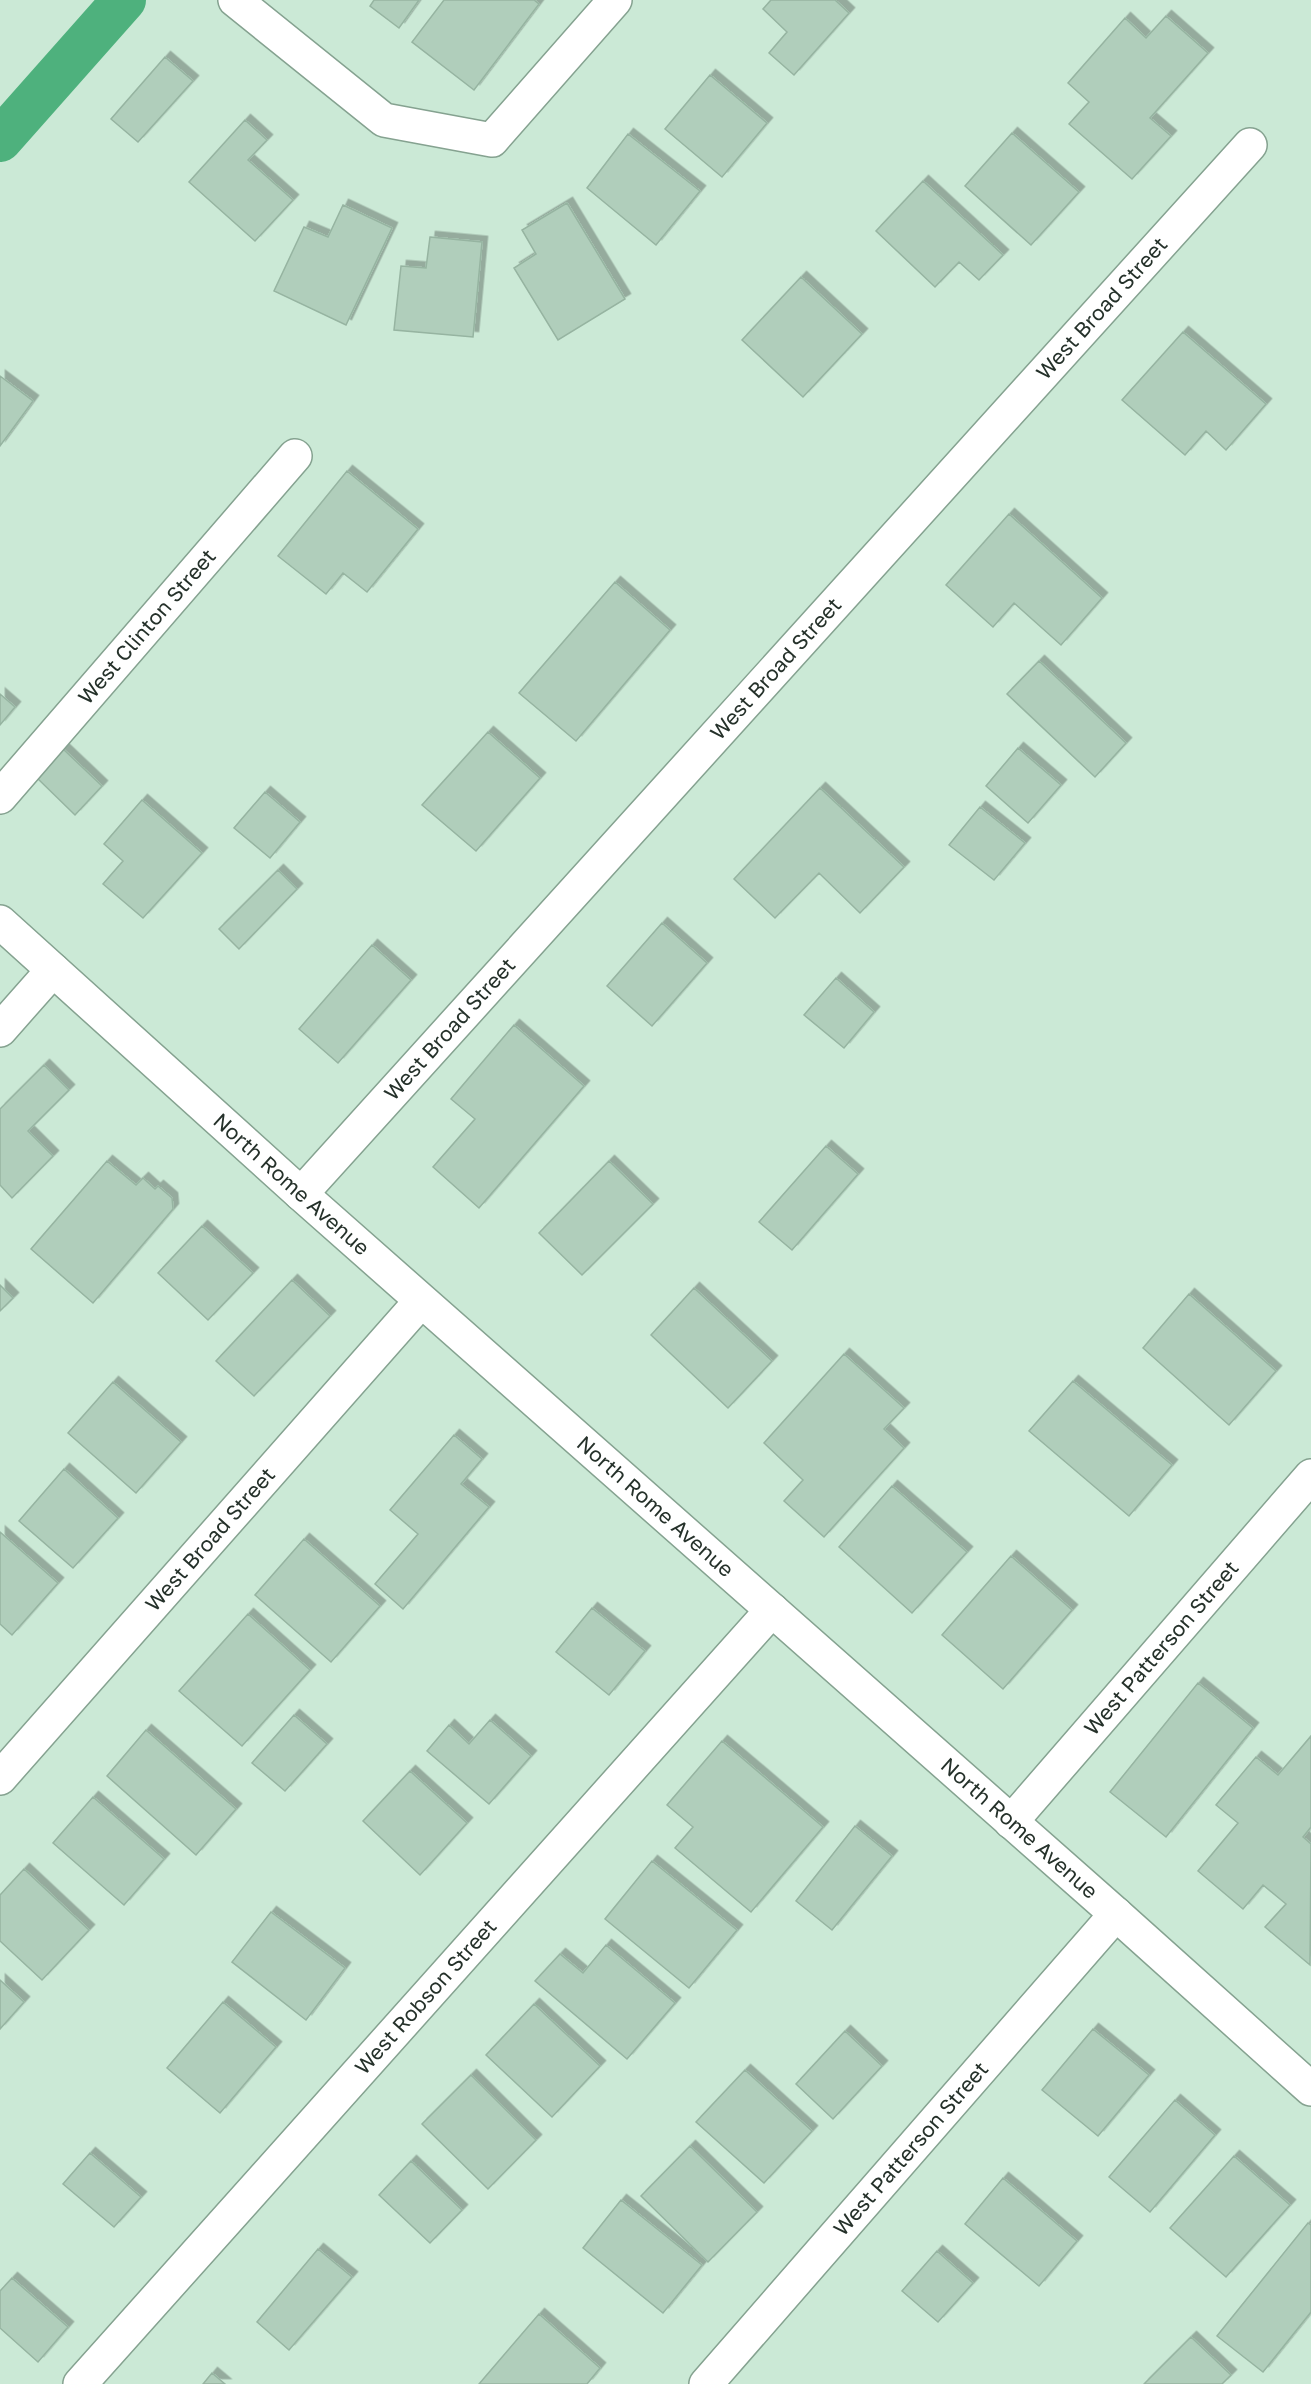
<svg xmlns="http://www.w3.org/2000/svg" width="1311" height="2384" viewBox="0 0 1311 2384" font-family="'Golos Text',sans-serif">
<defs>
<filter id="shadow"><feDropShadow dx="5.5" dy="-5.5" stdDeviation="0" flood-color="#0004"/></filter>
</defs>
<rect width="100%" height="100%" fill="#cbe9d6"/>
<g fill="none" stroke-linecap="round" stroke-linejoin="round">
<!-- canal -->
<path stroke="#4eb17d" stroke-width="44" d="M0,140L124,0"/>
</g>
<!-- building -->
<path fill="#b0cebb" stroke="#96b4a1" stroke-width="1.5" filter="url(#shadow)" d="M374,0H419L399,28L370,6Z
M444,0H534L539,4L474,90L412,42Z
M771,0H835L849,13L794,75L769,53L787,32L763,9Z
M1166,16L1208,53L1150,118L1171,136L1132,179L1069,124L1089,102L1068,83L1125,18L1146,38Z
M165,57L193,81L138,142L111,119Z
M710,75L767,123L722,177L665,129Z
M245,120L267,140L248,160L293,200L255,241L189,182Z
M1012,133L1079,192L1031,245L965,186Z
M628,134L700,191L656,245L587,188Z
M923,181L1003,255L979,280L959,262L935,287L876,231Z
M567,203L625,299L558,340L514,268L536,254L522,230Z
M343,205L392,228L346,325L274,291L304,227L328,237Z
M430,237L482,242L473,337L394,330L401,266L426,268Z
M801,277L862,334L803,397L742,340Z
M1183,332L1266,404L1226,450L1206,431L1185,455L1122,400Z
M0,376L33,401L0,446Z
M347,471L418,529L367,592L343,573L326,594L278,556Z
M1009,514L1102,598L1061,645L1014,603L993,627L946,585Z
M615,582L670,630L576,741L519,693Z
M1039,661L1126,743L1095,777L1007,694Z
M0,694L15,707L0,725Z
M488,732L540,778L476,851L422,805Z
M62,748L102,786L75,815L35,776Z
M1018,748L1061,785L1028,823L986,786Z
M820,788L904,867L860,913L819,873L775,918L734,879Z
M265,792L300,822L270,858L234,828Z
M142,800L202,853L143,918L103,884L123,861L104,844Z
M980,807L1025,843L994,880L949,845Z
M278,870L297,889L239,949L219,929Z
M662,923L707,963L652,1026L607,986Z
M372,945L411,980L338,1063L299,1029Z
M836,978L874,1012L844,1048L804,1015Z
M514,1025L584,1086L479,1208L433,1167L475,1119L451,1099Z
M44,1065L69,1090L28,1131L53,1156L12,1198L0,1185V1109Z
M826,1146L858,1174L792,1250L759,1222Z
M107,1161L136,1185L143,1178L155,1189L158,1186L172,1198L173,1209L93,1303L31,1249Z
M609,1161L653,1204L582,1275L539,1233Z
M202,1226L253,1273L208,1320L158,1273Z
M292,1280L330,1316L254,1396L216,1361Z
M0,1285L13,1298L0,1311Z
M694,1288L772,1361L728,1408L651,1335Z
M1189,1294L1276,1371L1229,1425L1143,1348Z
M844,1354L904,1408L884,1429L904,1448L824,1537L784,1501L803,1480L764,1443Z
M1073,1381L1172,1465L1129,1516L1029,1431Z
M113,1382L181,1442L136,1493L68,1433Z
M454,1435L482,1459L461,1484L489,1507L403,1609L375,1584L418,1534L390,1510Z
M64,1469L118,1518L73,1568L19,1521Z
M892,1486L967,1552L912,1613L839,1547Z
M0,1532L58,1583L12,1635L0,1624Z
M304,1539L380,1606L331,1662L255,1595Z
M1011,1556L1072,1610L1003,1689L942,1635Z
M592,1608L645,1651L609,1695L556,1652Z
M248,1614L310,1670L242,1746L179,1691Z
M1198,1683L1253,1728L1166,1837L1110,1792Z
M294,1715L327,1744L285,1791L252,1763Z
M490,1720L531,1756L489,1804L427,1751L449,1725L469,1744Z
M146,1730L236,1809L196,1855L107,1776Z
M1311,1736V1827L1303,1837L1311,1844L1310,1965L1265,1927L1286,1904L1263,1885L1243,1909L1198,1871L1238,1823L1216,1805L1256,1757L1278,1775Z
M722,1741L823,1827L751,1912L675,1848L693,1827L667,1805Z
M410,1771L467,1823L420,1875L363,1821Z
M93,1797L164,1859L124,1905L53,1843Z
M855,1826L892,1856L832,1930L796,1901Z
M652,1861L737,1930L689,1988L605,1919Z
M24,1869L89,1930L42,1980L0,1941V1895Z
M271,1912L345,1968L306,2020L232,1962Z
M606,1945L675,2003L627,2059L535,1981L560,1954L583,1973Z
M0,1980L24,2002L0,2029Z
M223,2002L276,2047L220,2113L167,2068Z
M534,2004L600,2066L552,2117L486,2055Z
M1093,2029L1149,2075L1098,2136L1042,2090Z
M845,2031L882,2066L833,2119L796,2084Z
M745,2070L812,2131L764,2183L696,2122Z
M471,2075L536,2140L488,2189L422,2124Z
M1175,2100L1215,2135L1150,2212L1109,2177Z
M690,2146L757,2212L708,2262L641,2196Z
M90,2153L141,2197L114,2227L63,2184Z
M1234,2156L1290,2205L1226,2277L1170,2228Z
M411,2161L462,2210L430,2243L379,2195Z
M1003,2178L1077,2241L1039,2286L965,2224Z
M621,2200L702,2265L663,2313L583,2248Z
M1308,2223L1311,2225V2312L1263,2372L1217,2336Z
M318,2249L352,2277L289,2350L257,2322Z
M937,2251L973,2283L938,2322L902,2291Z
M12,2278L68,2327L38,2362L0,2328V2291Z
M539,2314L600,2368L587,2384H479Z
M1191,2337L1231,2375L1222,2384H1144Z
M212,2373L225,2384H203Z"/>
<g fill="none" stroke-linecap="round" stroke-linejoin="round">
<!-- minor casing -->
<g stroke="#85a290" stroke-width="36">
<g id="minor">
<path d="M235,0L384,120L492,140L615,0"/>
<path id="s1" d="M0,797L295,456"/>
<path d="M0,1030L53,970"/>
<path id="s2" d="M301,1194L1250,145"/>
<path id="s3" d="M0,1778L421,1301"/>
<path id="s4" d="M1011,1822L1311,1476"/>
<path id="s5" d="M80,2384L772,1610"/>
<path id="s6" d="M706,2384L1116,1914"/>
</g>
</g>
<!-- tertiary casing -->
<g stroke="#85a290" stroke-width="36">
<g id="tertiary">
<path id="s7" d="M0,922L301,1194L1116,1914L1311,2089"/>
</g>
</g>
<!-- minor -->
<use href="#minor" stroke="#fff" stroke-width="33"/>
<!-- tertiary -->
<use href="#tertiary" stroke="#fff" stroke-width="33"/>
</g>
<g text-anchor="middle" stroke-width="5" stroke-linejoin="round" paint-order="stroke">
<!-- street labels -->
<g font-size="21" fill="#25312a" stroke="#cbe9d6">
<text dy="7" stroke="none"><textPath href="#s2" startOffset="1194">West Broad Street</textPath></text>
<text dy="7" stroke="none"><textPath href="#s1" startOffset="225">West Clinton Street</textPath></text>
<text dy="7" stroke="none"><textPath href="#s2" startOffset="708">West Broad Street</textPath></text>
<text dy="7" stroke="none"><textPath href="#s2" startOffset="222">West Broad Street</textPath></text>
<text dy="7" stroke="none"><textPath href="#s7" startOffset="392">North Rome Avenue</textPath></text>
<text dy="7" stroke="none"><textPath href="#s7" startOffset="878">North Rome Avenue</textPath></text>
<text dy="7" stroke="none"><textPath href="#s3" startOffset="318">West Broad Street</textPath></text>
<text dy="7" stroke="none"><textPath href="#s4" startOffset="230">West Patterson Street</textPath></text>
<text dy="7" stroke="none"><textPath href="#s7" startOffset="1364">North Rome Avenue</textPath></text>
<text dy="7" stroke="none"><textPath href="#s5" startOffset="519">West Robson Street</textPath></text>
<text dy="7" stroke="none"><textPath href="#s6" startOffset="312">West Patterson Street</textPath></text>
</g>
</g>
</svg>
